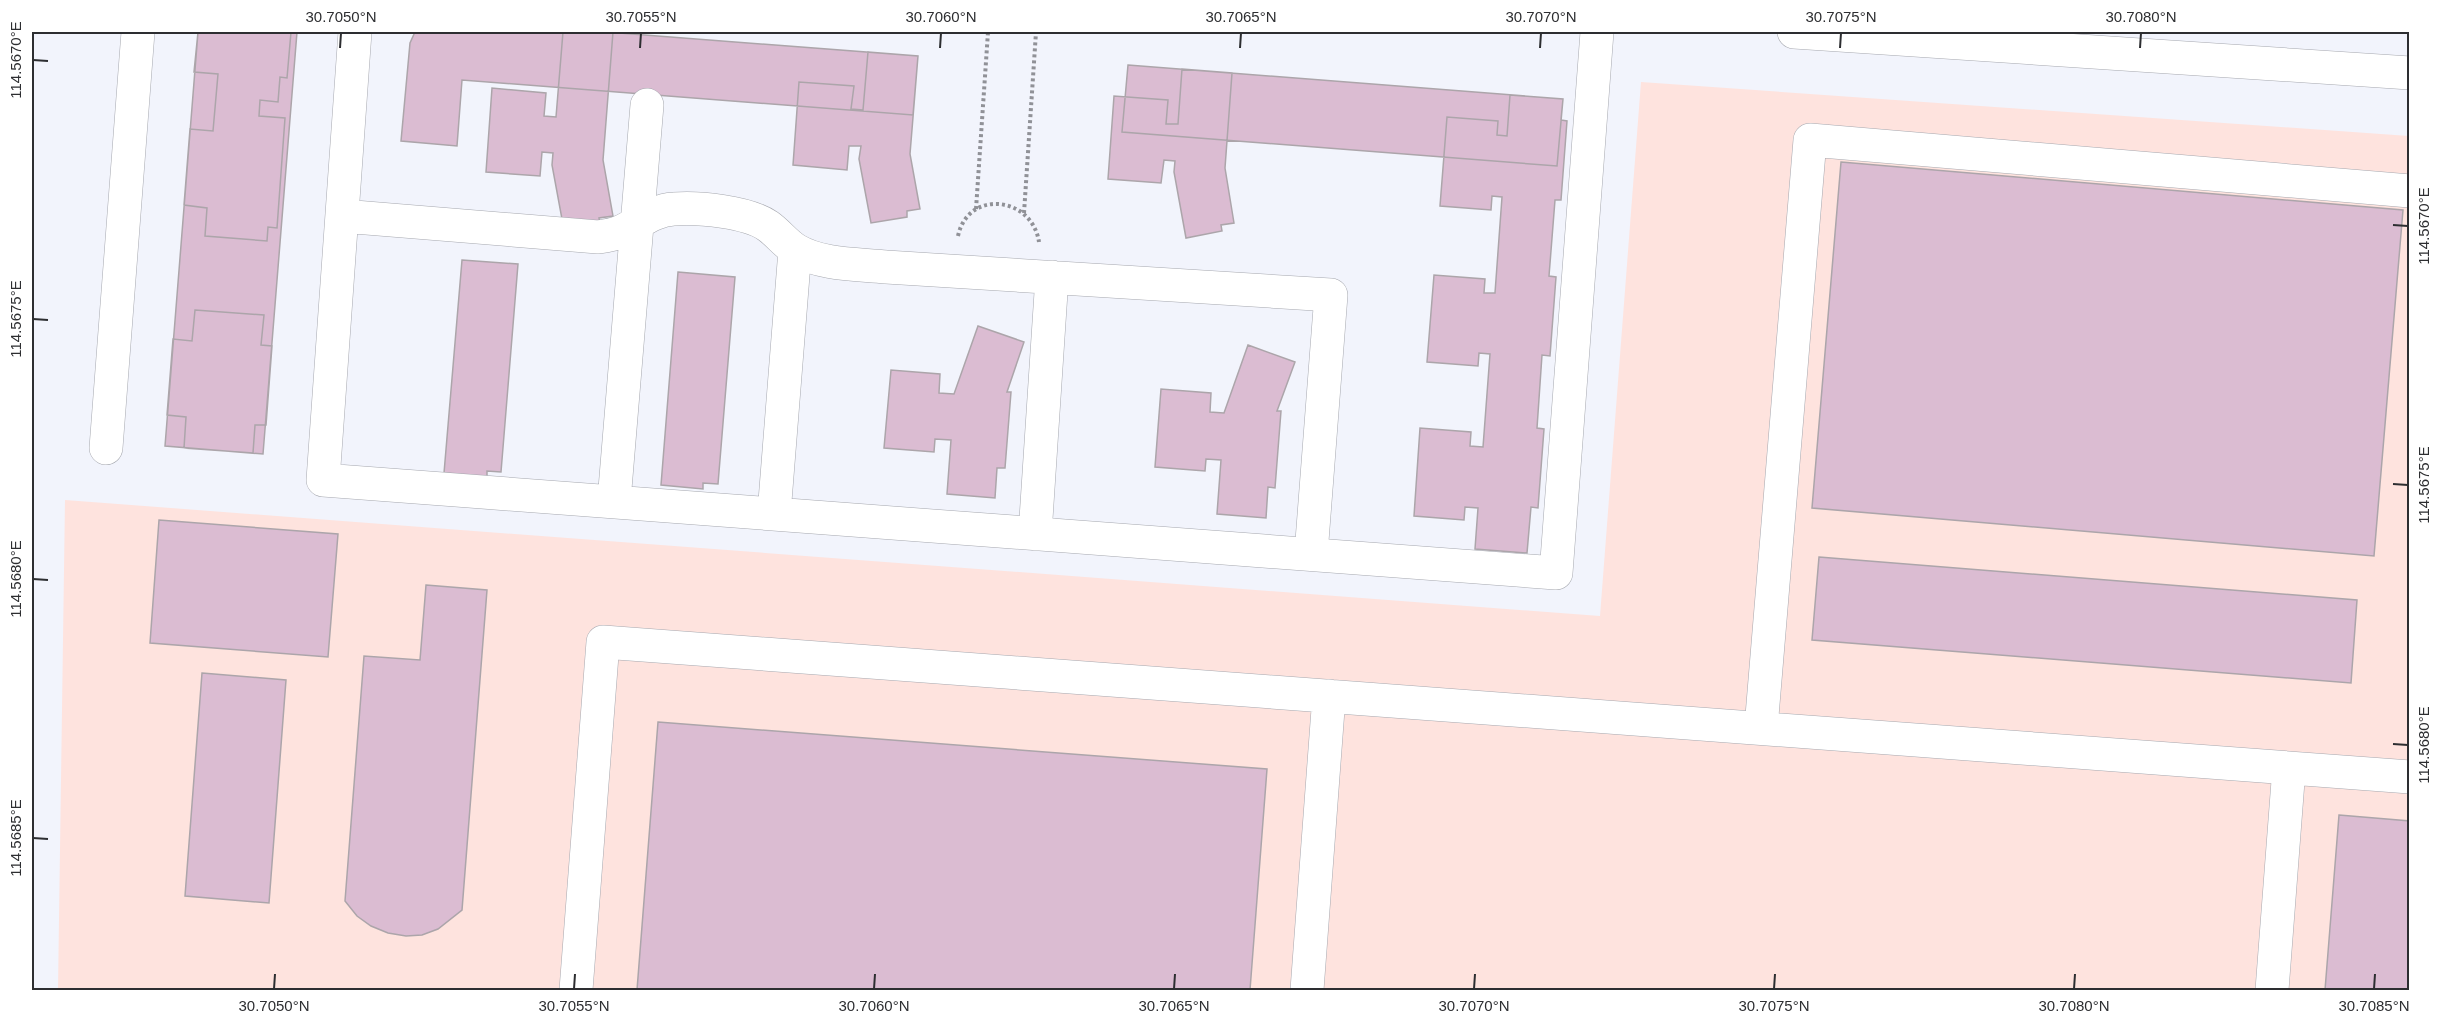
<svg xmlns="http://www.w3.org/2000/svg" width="2441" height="1022" viewBox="0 0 2441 1022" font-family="Arial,sans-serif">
<rect width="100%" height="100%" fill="#f2f4fc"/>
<!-- industrial -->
<path fill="#fee3de" d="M1641,82L2409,136V990H58L65,500L1600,616Z"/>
<!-- building -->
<path fill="#dbbcd2" stroke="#aca5aa" stroke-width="1.5" d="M198,32H291L287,78L280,77L278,102L260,100L259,116L285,118L277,228L268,227L267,241L205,236L207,208L184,205L190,129L213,131L218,74L194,72Z
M198,32H297L263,454L165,446Z
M415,32H606L918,56L913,115L462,80L457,146L401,141L410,43Z
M563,32H613L603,160L613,216L599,218L600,224L564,230L552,165L553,153L542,152L540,176L486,172L492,88L546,93L544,116L556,117Z
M868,52L918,56L910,154L920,209L907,211V217L871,223L859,159L861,146H849L847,170L793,165L799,82L854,86L851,109L863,110Z
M1128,65L1563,99L1557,166L1122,132Z
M1182,69L1232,73L1225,168L1234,223L1221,225L1222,231L1186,238L1174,172L1175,161L1164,160L1161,183L1108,179L1114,96L1168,100L1166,124H1178Z
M1510,95L1563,99L1561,120L1567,121L1561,200H1555L1549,276L1556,277L1550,356L1542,355L1537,428L1544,429L1538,508L1531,507L1527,553L1475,549L1478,508L1465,507L1464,520L1414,516L1420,428L1471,432L1470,446L1483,447L1490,354L1479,353L1478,366L1427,362L1434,275L1485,279L1484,293H1495L1502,197L1492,196L1491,210L1440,206L1447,117L1498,121L1497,135L1507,136Z
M1841,162L2403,210L2374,556L1812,508Z
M462,260L518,264L501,472L487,471V477L444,473Z
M678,272L735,277L718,484L703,483V489L661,485Z
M195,310L264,315L261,345L272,346L266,425H255L253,453L184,448L186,417L167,415L173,339L192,341Z
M978,326L1024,342L1007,392H1011L1005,468H997L995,498L947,494L951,440L935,439L934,452L884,448L891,370L940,374L939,393L954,394Z
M1248,345L1295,362L1277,411H1281L1275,488L1268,487L1266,518L1217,514L1221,460L1206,459L1205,471L1155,467L1161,389L1211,393L1210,412L1224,413Z
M159,520L338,534L328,657L150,643Z
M1819,557L2357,600L2351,683L1812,640Z
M426,585L487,590L462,910L438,929L422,935L406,936L388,933L371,926L357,916L345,901L364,656L420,660Z
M202,673L286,680L269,903L185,896Z
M658,722L1267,769L1250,990H637Z
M2339,815L2410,821V990H2325Z"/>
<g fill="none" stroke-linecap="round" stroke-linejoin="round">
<!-- minor casing -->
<g stroke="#a6a8af" stroke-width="34">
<path id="minor" d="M355,32L323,480L1556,573L1597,32
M1794,32L2410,73
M342,216L598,237C605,236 613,235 620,232C638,224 653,210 674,209C699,207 748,212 768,226C778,233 786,244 796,250C821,265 857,264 886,267L1331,295L1311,554
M106,448L138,32
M614,501L647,105
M774,514L795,250
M1035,534L1052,277
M1761,728L1810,140L2410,191
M576,990L603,642L2410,777
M1307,990L1329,696
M2272,990L2289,768"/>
</g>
<!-- path -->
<path stroke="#909197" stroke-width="4" stroke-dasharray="3 3" stroke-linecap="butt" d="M976,209L988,32
M1024,213L1036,32
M958,236C968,189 1032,196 1039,242"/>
<!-- minor -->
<use href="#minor" stroke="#fff" stroke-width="33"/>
</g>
<!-- ticks -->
<path fill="none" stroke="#2d2e31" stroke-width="2" d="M340,48L341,33M640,48L641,33M940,48L941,33M1240,48L1241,33M1540,48L1541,33M1840,48L1841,33M2140,48L2141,33M33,60L48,61M2393,225L2408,226M33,319L48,320M2393,484L2408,485M33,579L48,580M2393,744L2408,745M33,838L48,839M274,989L275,974M574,989L575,974M874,989L875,974M1174,989L1175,974M1474,989L1475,974M1774,989L1775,974M2074,989L2075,974M2374,989L2375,974"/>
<!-- border -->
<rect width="2441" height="1022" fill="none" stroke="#ffffff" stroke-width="66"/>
<rect x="33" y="33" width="2375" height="956" fill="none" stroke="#2d2e31" stroke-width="2"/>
<g font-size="15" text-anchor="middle" fill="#2d2e31">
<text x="341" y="22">30.7050°N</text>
<text x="641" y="22">30.7055°N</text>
<text x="941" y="22">30.7060°N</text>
<text x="1241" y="22">30.7065°N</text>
<text x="1541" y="22">30.7070°N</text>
<text x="1841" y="22">30.7075°N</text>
<text x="2141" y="22">30.7080°N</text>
<text transform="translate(16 60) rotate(-90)" y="5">114.5670°E</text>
<text transform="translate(2424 226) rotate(-90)" y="5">114.5670°E</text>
<text transform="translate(16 319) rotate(-90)" y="5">114.5675°E</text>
<text transform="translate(2424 485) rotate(-90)" y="5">114.5675°E</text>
<text transform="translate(16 579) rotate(-90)" y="5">114.5680°E</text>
<text transform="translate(2424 745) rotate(-90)" y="5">114.5680°E</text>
<text transform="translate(16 838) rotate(-90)" y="5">114.5685°E</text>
<text x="274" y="1011">30.7050°N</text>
<text x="574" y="1011">30.7055°N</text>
<text x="874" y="1011">30.7060°N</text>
<text x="1174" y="1011">30.7065°N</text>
<text x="1474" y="1011">30.7070°N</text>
<text x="1774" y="1011">30.7075°N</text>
<text x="2074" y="1011">30.7080°N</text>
<text x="2374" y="1011">30.7085°N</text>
</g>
</svg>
